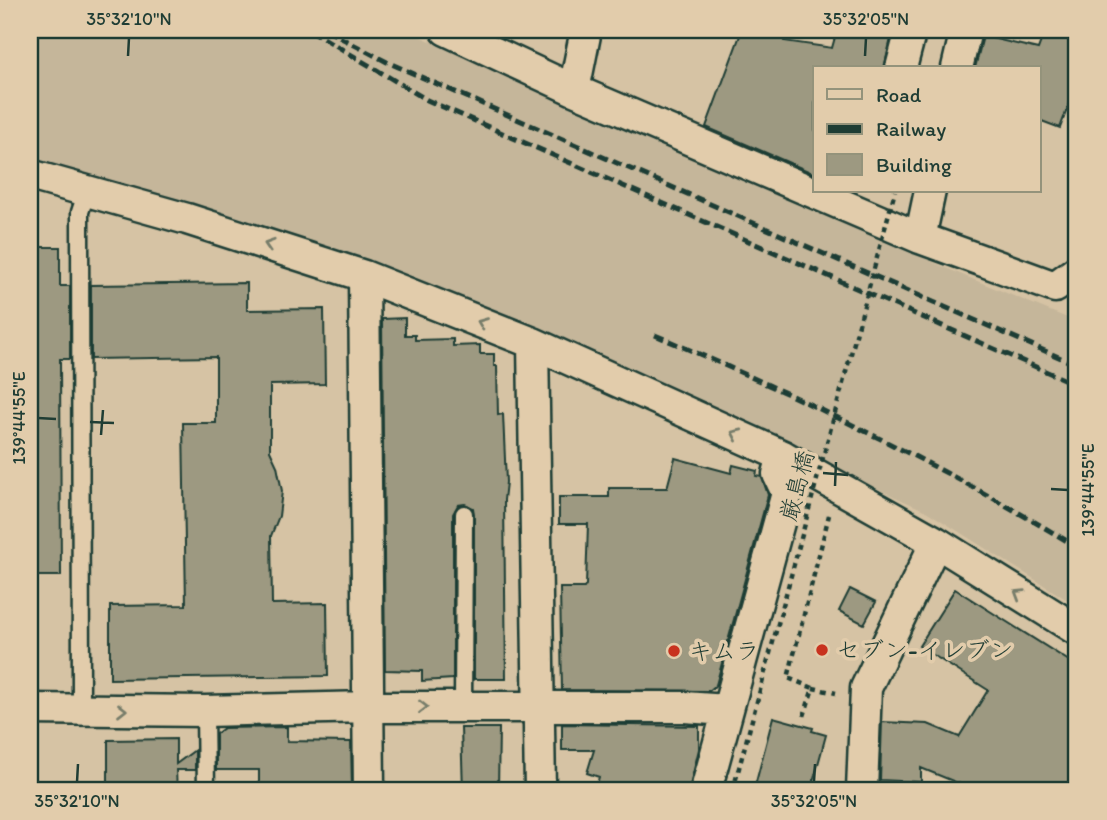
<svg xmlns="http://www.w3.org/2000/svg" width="1107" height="820" viewBox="0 0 1107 820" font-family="Itim,'Klee One',sans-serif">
<rect width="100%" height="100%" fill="#d6c3a4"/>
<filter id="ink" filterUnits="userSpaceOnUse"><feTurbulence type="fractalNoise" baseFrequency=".0143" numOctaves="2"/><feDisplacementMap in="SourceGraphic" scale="14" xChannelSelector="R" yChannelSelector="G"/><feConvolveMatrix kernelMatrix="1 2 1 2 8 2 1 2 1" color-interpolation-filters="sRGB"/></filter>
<g filter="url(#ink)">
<!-- built -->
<path fill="#c5b69a" d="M30,30H405L960,274L1077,322V606L926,511L554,340L30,166Z"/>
<!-- building -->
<path fill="#9d9981" stroke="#1f3d34" stroke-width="2" d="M742,30H769L785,36L784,41L832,48L837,30H893L884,68H815V174L706,127Z
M1045,30H1077V83L1060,128L1039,120V68H975L983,36L1038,49Z
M33,247H60V286H70V359H60L61,576H35Z
M247,283V310L324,309L325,384L270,385V451L277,466L282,491L279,516L271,536L272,604L327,603L328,676L110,679V606L186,605L183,423H216V357L91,359V285Z
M405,318V335H415V340L453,339V346L480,345V354H494V366H497L498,415L503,414L506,482L504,500L506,679H474V514L473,508L465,504L458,505L453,514V679L422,681V671L385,670L382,319Z
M675,458L731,473L733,465L757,471L756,476L762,477L768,495L716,685L709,691L562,690L560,588H584L586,585L588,524H559V497H609V488H667Z
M850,589L876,602L864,624L839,611Z
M955,589L1077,666V790H975L921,768V782L880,780L882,722L928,724L959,737L988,690L919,646Z
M773,717L813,728L812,731L826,735L811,790H754Z
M562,724L699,726V749L689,790H595L599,777L587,773L594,750H562Z
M287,727V741L351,742L352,790H259V770H216V734L224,728Z
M461,728H499L498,790H463Z
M176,739V764L195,750V770H176L177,790H108V740Z"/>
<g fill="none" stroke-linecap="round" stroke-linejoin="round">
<!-- lane casing -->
<g stroke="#1f3d34" stroke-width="21">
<path id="lane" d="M463,707L464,514
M81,710L80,212L87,191
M205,711L206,790"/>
</g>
<!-- street casing -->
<g stroke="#1f3d34" stroke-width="35">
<path id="street" d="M446,30L574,90L920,238L1055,287L1077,271
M901,68L911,30
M957,68L966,30
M574,90L586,30
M30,175L187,219L364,276L533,343L783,456L936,542L1077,630
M920,238L930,191
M364,276L369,790
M533,343L540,790
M30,709L205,711L368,707H684L727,710
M706,790L787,493L778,474L783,456
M862,790L866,688L936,542"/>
</g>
<!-- path -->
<path stroke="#1f3d34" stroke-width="4.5" stroke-dasharray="5 5" stroke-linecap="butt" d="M813,688L836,693
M804,716L813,688L788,678L829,515"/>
<!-- lane -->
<use href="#lane" stroke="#e2ccab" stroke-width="16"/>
<!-- street -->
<use href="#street" stroke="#e2ccab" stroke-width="30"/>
<!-- rail -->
<path stroke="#1f3d34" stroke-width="5" stroke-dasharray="10 5" stroke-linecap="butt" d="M310,30L427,100L1077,385
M326,30L387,62L1077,365
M655,335C799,396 943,466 1077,547"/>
<!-- path-bridge -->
<path stroke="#1f3d34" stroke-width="4.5" stroke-dasharray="5 5" stroke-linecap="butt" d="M733,790L895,191"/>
</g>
<!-- one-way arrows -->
<defs><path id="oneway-chevron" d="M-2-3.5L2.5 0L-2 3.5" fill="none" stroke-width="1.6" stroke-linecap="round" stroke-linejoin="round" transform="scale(1.75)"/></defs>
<g stroke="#777d6a">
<use href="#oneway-chevron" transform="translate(269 245) rotate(-162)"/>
<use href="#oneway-chevron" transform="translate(482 323) rotate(-158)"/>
<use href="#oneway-chevron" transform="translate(736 434) rotate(-155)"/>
<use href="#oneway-chevron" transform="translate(1019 594) rotate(-148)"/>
<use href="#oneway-chevron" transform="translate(423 707)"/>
<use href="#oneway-chevron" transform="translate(122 710)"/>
</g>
</g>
<!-- ticks -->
<path fill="none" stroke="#1f3d34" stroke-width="2.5" d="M128,56L129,38M865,56L866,38M38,418L56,419M90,422L114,423M101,435L103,410M823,473L848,475M835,486L836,462M1051,489L1068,490M77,782L78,764M814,782L815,764"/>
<!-- markers -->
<g fill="#c8321e" stroke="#e2ccab" stroke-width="2.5">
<circle cx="822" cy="650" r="7"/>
<circle cx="674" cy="651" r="7"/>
</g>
<g text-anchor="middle" stroke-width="7" stroke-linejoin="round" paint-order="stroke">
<!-- street labels -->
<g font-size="24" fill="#1f3d34" stroke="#e2ccab">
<text transform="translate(797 486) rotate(-75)" y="8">厳島橋</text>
</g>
<!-- poi labels -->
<g font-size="24" fill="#1f3d34" stroke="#e2ccab" text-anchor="start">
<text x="836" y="658">セブン-イレブン</text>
<text x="688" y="659">キムラ</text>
</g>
</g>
<!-- margin -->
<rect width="1107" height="820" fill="none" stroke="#e2ccab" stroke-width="77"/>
<!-- legend -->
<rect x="813" y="66" width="228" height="126" fill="#e2ccab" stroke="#94937b" stroke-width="2"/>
<rect x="827" y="89" width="35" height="10" fill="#e2ccab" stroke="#94937b" stroke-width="2"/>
<text x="876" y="102" font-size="21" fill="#1f3d34">Road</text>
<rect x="827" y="124" width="35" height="10" fill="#1f3d34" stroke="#94937b" stroke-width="2"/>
<text x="876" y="136" font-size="21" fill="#1f3d34">Railway</text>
<rect x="827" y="154" width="35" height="21" fill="#9d9981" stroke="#94937b" stroke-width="2"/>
<text x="876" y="172" font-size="21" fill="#1f3d34">Building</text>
<rect x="38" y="38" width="1030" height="744" fill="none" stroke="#1f3d34" stroke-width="2.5"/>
<g font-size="18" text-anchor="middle" fill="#1f3d34">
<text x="129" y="25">35°32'10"N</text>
<text x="866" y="25">35°32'05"N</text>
<text transform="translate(19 418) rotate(-90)" y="6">139°44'55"E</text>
<text transform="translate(1088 490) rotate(-90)" y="6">139°44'55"E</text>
<text x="77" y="807">35°32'10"N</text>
<text x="814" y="807">35°32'05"N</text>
</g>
</svg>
